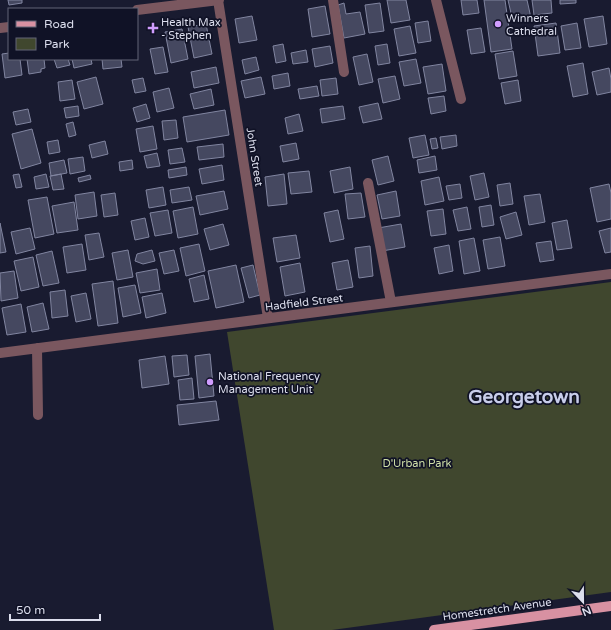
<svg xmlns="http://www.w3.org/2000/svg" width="611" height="630" viewBox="0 0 611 630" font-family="'Varela Round',sans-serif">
<rect width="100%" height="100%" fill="#191b30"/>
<!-- green -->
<path fill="#40472e" d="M611,282V592L332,630H274L227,332Z"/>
<!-- building -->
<path fill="#454860" stroke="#8185a0" d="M8,0H22V3L9,5Z
M387,0H406L410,20L391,23Z
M461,0H477L479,13L463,15Z
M484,0H505L512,49L491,52Z
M508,0H527L531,18L513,22Z
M532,0H551L552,13L534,15Z
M560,0H576V3L560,4Z
M344,3L346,14L360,12L365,34L344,38L338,5Z
M380,3L384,31L369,33L365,5Z
M325,6L330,34L312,37L308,9Z
M252,16L257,40L239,43L235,19Z
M603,16L607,44L589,47L584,19Z
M428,21L431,41L418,43L415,23Z
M556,23L560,53L538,56L534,26Z
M577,23L581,48L565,50L561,26Z
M206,24L212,54L194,58L188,27Z
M410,26L416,53L399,56L394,29Z
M481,28L485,52L471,54L467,30Z
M182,29L188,59L171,63L165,32Z
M283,44L286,61L276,63L273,46Z
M387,44L390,63L378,65L375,46Z
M330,46L333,63L315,67L312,49Z
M163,47L168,72L155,74L150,49Z
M306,50L308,62L293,64L291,53Z
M513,51L517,76L499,79L495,54Z
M9,53V59H20L22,75L5,78L2,54Z
M367,54L373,82L359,85L353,57Z
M256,57L259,70L245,74L242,60Z
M27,59H44L45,68L41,69V72L29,74Z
M54,59H68L70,65L57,68Z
M72,59H91L92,64L74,68Z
M102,59H121L122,67L103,69Z
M416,59L421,83L404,86L399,62Z
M583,63L588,94L573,97L567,66Z
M442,64L446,91L428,94L423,67Z
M216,67L219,83L194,88L191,72Z
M609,68L611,79V92L597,95L592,72Z
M288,73L290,86L274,89L272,76Z
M395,76L400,99L383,103L378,79Z
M96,77L103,104L84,109L77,82Z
M261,77L265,94L245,98L241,81Z
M143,78L146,91L135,93L132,80Z
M336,78L338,94L322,96L320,80Z
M72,80L75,99L60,101L58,82Z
M518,80L521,101L505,104L501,83Z
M317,86L319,96L300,99L298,89Z
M169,88L174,108L157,112L153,92Z
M211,89L214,105L194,109L190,94Z
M444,96L446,111L431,114L428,98Z
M378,103L382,119L363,123L359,107Z
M146,104L150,118L137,122L133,108Z
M78,106L79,116L66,118L64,108Z
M343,106L345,119L322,123L320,109Z
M28,109L31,122L16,125L13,112Z
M225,110L229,135L187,142L183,117Z
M299,114L303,131L288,134L285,118Z
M176,120L178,138L164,140L162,121Z
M73,122L76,135L69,137L66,124Z
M153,126L157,149L140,152L136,129Z
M32,129L41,163L21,169L12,134Z
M425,135L429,155L413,158L409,138Z
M456,135L457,146L442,149L440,137Z
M436,138L438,148L432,149L430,139Z
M58,140L60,152L49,154L47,142Z
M105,141L108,154L92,158L89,145Z
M296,143L299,159L283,162L280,146Z
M223,144L224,157L199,160L197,147Z
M182,148L185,162L170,164L168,150Z
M157,153L160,166L147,168L144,156Z
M388,156L394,181L378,185L372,160Z
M435,156L437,170L419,173L417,160Z
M83,157L85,171L70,174L68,159Z
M64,160L67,173L51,176L49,163Z
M132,160L133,169L120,171L119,162Z
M222,165L224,180L202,184L199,169Z
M186,167L187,175L169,178L168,170Z
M350,167L353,189L334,193L330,171Z
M309,171L312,192L291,194L288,173Z
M484,173L489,197L475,200L470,176Z
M19,174L22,187L16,188L13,175Z
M46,174L49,187L36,189L34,177Z
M61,174L64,189L53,190L50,176Z
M284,174L287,204L268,206L265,177Z
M90,175L91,179L79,182L78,178Z
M439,177L444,201L425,205L421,181Z
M510,183L513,204L500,206L497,185Z
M460,184L462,198L449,200L446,186Z
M609,184L611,193V219L597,222L590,188Z
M163,187L166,205L149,208L146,190Z
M189,187L192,200L172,203L170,190Z
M224,191L228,209L200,215L196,196Z
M396,191L400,216L382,219L377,195Z
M94,192L97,216L78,219L75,195Z
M115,193L118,215L104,217L101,195Z
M361,193L365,217L348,219L345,194Z
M540,194L545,222L529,225L524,196Z
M47,197L54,234L35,238L28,200Z
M74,202L78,230L57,233L52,206Z
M491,205L494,225L482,227L479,207Z
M193,207L198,234L178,238L173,211Z
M467,207L471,229L458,231L453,210Z
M443,209L446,234L431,236L427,211Z
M168,210L172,233L155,236L150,213Z
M338,210L344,239L330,242L324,213Z
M516,212L522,235L506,239L500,217Z
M145,218L149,237L135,240L131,221Z
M567,220L572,248L557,250L552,223Z
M0,223L6,252L0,253Z
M223,224L229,245L210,250L204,229Z
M401,224L405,247L382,251L378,228Z
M30,228L35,249L16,254L11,232Z
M611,228V252L605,253L599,231Z
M99,233L104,257L89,260L85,235Z
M296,235L300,258L277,262L273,238Z
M500,237L505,266L488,269L483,240Z
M474,238L480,271L464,274L459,241Z
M551,241L554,260L540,262L536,243Z
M82,244L86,270L67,273L63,247Z
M199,244L205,271L186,276L180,248Z
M449,245L453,271L439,274L434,248Z
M370,246L373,276L359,278L355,248Z
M128,250L133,277L117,280L112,253Z
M152,250L155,261L143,264L135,261L137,254Z
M174,250L179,271L164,274L159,253Z
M52,251L59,283L43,286L36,255Z
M33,257L39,287L21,291L14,261Z
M348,260L353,287L337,290L332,263Z
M300,263L305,292L285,296L280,267Z
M236,265L244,302L216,308L208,271Z
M253,265L260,295L249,298L241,268Z
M157,269L160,290L140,293L136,273Z
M14,271L18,298L1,301L0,273Z
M204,275L209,299L194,302L189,279Z
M113,281L118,323L98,326L92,284Z
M135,285L141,313L123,317L118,288Z
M65,290L68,316L52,318L50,292Z
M86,293L91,319L76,322L71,296Z
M162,293L166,313L146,318L142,297Z
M43,303L49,329L32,332L27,307Z
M21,304L26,332L7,335L2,308Z
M210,354L214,396L199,398L195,356Z
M187,355L189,375L174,377L172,356Z
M165,356L169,384L142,388L139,360Z
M192,378L194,399L180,400L178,380Z
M216,401L219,420L179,425L177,405Z"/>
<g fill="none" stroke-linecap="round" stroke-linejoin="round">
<!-- minor -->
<path stroke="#7a575f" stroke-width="10" d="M218,0L268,318
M333,0L344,72
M436,0L461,99
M137,10L219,0
M0,28L9,27
M368,183L391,302
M37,348L38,415
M0,353L611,274"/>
<!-- major -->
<path stroke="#d891a2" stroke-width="10" d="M434,630L611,606"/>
</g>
<!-- markers -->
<g fill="#d09dfe" stroke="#101226" stroke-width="1.5">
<circle cx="498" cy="24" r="4"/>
<path d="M151 22h4v4h4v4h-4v4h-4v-4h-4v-4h4z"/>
<circle cx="210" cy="382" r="4"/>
</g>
<g text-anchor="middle" stroke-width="3.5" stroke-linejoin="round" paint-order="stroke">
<!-- poi labels -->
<g font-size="11" fill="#dcdeed" stroke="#101226" text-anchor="start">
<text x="506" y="22">Winners<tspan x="506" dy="13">Cathedral</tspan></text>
<text x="161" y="26">Health Max<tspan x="161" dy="13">- Stephen</tspan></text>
<text x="218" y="380">National Frequency<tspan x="218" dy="13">Management Unit</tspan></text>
</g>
<!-- street labels -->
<g font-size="11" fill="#dcdeed" stroke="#101226">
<text transform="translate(255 157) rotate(81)" y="4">John Street</text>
<text transform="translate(304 302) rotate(-7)" y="4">Hadfield Street</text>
<text transform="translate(497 609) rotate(-8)" y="4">Homestretch Avenue</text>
</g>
<!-- park labels -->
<g font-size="11" fill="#cedea7" stroke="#101226">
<text x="417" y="467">D'Urban Park</text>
</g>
<!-- town labels -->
<g font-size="19" font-weight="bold" fill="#c8cdea" stroke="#101226">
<text x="524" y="403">Georgetown</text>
</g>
</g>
<!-- legend -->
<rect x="8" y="8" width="130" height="52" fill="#101226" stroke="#626476"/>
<rect x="16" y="21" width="20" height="6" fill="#d891a2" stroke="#626476"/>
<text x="44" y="28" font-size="12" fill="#dcdeed">Road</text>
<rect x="16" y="38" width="20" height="12" fill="#40472e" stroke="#626476"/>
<text x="44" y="48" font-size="12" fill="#dcdeed">Park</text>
<!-- north arrow -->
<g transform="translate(583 602) rotate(158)" stroke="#101226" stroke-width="3" paint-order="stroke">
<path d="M0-3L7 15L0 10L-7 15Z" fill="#dcdeed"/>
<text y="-6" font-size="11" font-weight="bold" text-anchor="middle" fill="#dcdeed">N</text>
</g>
<!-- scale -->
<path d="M10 614v6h90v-6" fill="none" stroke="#dcdeed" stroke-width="2"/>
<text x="16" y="614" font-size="12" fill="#dcdeed" stroke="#101226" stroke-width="3" paint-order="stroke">50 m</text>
</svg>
